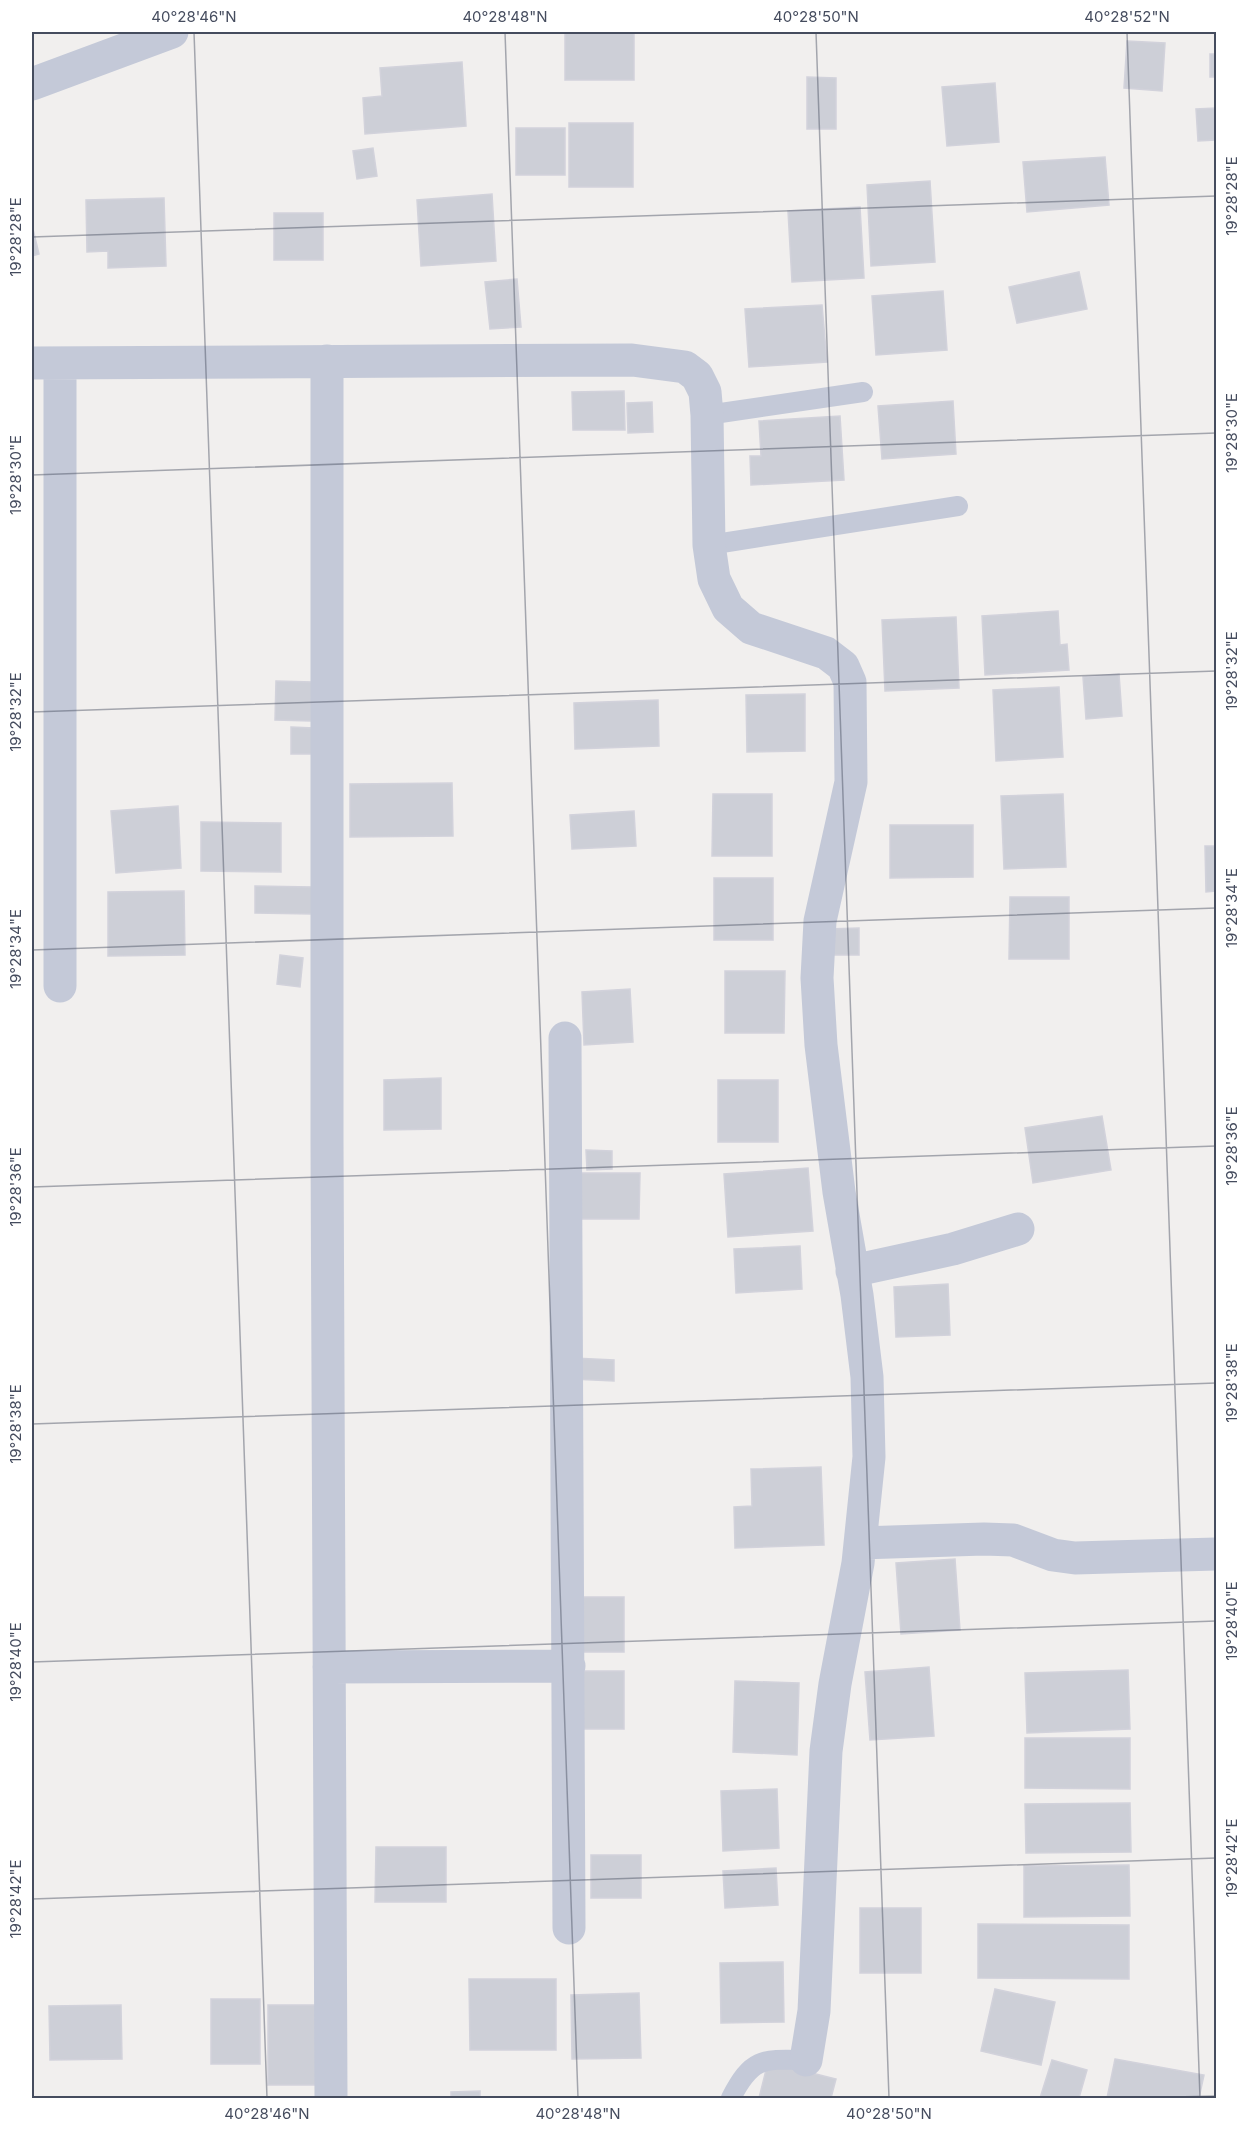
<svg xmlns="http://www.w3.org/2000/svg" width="1248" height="2130" viewBox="0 0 1248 2130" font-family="Inter,sans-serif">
<rect width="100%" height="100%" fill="#f1efee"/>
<!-- building -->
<path fill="#cdcfd7" stroke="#d2d2db" stroke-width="1.5" d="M565,32H634V80H565Z
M1127,41L1165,43L1162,91L1124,88Z
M1210,54H1216V77H1210Z
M462,62L466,126L365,134L363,98L382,96L380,68Z
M807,77L836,78V129H807Z
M995,83L999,142L947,146L942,87Z
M1216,108V140L1198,141L1196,109Z
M569,123H633V187H569Z
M516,128H565V175H516Z
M373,148L377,176L357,179L353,151Z
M1105,157L1109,205L1027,212L1023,162Z
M930,181L935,262L871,266L867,185Z
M492,194L496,261L421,266L417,200Z
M164,198L166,266L108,268V251L87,252L86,200Z
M860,207L864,278L792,282L788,211Z
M274,213H323V260H274Z
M32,225L39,254L32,256Z
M1079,272L1087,309L1017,323L1009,287Z
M517,279L521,327L490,329L485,282Z
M943,291L947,350L876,355L872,296Z
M822,305L827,362L749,367L745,309Z
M624,391L625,430H573L572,392Z
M953,401L956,454L882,459L878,406Z
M652,402L653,432L628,433L627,403Z
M840,416L844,480L751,485L750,456H761L759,421Z
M1058,611L1060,645L1067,644L1069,670L985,675L982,616Z
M956,617L959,688L885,691L882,620Z
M1119,674L1122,716L1086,719L1083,677Z
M276,681L312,682L311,721L275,720Z
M1059,687L1063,757L996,761L993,690Z
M805,694V751L747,752L746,695Z
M658,700L659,746L575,749L574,703Z
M291,727L314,728L313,754H291Z
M452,783L453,836L350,837V784Z
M713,794H772V856H712Z
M1063,794L1066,867L1004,869L1001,796Z
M178,806L181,868L116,873L111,811Z
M634,811L636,846L572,849L570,815Z
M201,822L281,823V872L201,871Z
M890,825H973V877L890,878Z
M1205,846H1216V891L1206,892Z
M714,878H773V940H714Z
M255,886L312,887V914L255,913Z
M184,891L185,955L108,956V892Z
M1010,897H1069V959H1009Z
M859,928V955H827V929Z
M280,955L303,958L300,987L277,984Z
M725,971H785L784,1033H725Z
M630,989L633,1042L584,1045L582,992Z
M441,1078V1129L384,1130V1080Z
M718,1080H778V1142H718Z
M1102,1116L1111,1170L1033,1183L1025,1128Z
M586,1150L612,1151V1169L587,1170Z
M808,1168L813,1231L728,1237L724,1174Z
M574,1173H640L639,1219H575Z
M800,1246L802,1289L736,1293L734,1249Z
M948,1284L950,1335L896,1337L894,1287Z
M573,1358L614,1360V1381L572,1379Z
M821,1467L824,1545L735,1548L734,1507L752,1506L751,1469Z
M955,1559L960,1630L901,1634L896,1563Z
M572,1597H624V1652H573Z
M929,1667L934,1736L870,1740L865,1672Z
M1128,1670L1130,1729L1027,1733L1025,1673Z
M573,1671H624V1729H574Z
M735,1681L799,1683L797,1755L733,1752Z
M1025,1738H1130V1789L1025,1788Z
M777,1789L779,1848L723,1851L721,1791Z
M1130,1803L1131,1852L1026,1853L1025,1804Z
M376,1847H446V1902H375Z
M591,1855H641V1898H591Z
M1129,1865L1130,1916L1024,1917V1866Z
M776,1868L778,1905L725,1908L723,1871Z
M860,1908H921V1973H860Z
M978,1924L1129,1925V1979L978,1978Z
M783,1962L784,2022L721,2023L720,1963Z
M469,1979H556V2050H470Z
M995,1989L1055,2002L1041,2065L981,2051Z
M639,1993L641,2058L572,2059L571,1995Z
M211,1999H260V2064H211Z
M121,2005L122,2059L50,2060L49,2006Z
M268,2005H320V2085H268Z
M1115,2059L1204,2075L1199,2098H1107Z
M1052,2060L1087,2070L1079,2098H1040Z
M768,2062L836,2079L831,2098H759Z
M480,2091V2098H451V2092Z"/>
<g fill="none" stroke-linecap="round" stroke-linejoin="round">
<!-- lane -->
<path stroke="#c4c9d8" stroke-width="20" d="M707,415L863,392
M709,545L958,506
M731,2098C752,2057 763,2059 806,2060"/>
<!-- street -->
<path stroke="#c4c9d8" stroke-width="33" d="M32,84L172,32
M327,361V1141L331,2098
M32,363L632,360L685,367L697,376L705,392L707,415L709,545L714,579L728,608L751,628L826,653L843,666L850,682L851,782L820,921L817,978L821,1045L839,1192L857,1295L867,1377L869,1457L858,1563L835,1684L826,1751L814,2011L806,2060
M60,986V363
M565,1038L569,1928
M852,1271L953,1249L1018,1229
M860,1543L984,1539L1013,1540L1053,1555L1075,1558L1216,1554
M329,1667L569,1666"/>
</g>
<!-- ticks -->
<path fill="none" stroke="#454c5e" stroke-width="1.5" stroke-opacity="0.45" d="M194,32L267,2098M505,32L578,2098M816,32L889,2098M1127,32L1200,2098M32,237L1216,196M32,475L1216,433M32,712L1216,671M32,950L1216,908M32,1187L1216,1146M32,1424L1216,1383M32,1662L1216,1621M32,1899L1216,1858M1132,2098L1216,2096"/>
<!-- border -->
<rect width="1248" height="2130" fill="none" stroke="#ffffff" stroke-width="66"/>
<rect x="33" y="33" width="1182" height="2064" fill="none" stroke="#454c5e" stroke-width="2"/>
<g font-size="15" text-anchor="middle" fill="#454c5e">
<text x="194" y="22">40°28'46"N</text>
<text x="505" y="22">40°28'48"N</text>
<text x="816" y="22">40°28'50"N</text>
<text x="1127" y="22">40°28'52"N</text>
<text transform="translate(1232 196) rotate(-90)" y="5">19°28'28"E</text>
<text transform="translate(16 237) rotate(-90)" y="5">19°28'28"E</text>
<text transform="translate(1232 433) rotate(-90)" y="5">19°28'30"E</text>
<text transform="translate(16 475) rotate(-90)" y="5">19°28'30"E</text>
<text transform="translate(1232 671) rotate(-90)" y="5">19°28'32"E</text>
<text transform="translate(16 712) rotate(-90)" y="5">19°28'32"E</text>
<text transform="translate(1232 908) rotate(-90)" y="5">19°28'34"E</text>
<text transform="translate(16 949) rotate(-90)" y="5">19°28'34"E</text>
<text transform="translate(1232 1146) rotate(-90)" y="5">19°28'36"E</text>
<text transform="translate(16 1187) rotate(-90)" y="5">19°28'36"E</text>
<text transform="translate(1232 1383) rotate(-90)" y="5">19°28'38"E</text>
<text transform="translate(16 1424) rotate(-90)" y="5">19°28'38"E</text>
<text transform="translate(1232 1621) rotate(-90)" y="5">19°28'40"E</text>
<text transform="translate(16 1662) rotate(-90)" y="5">19°28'40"E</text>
<text transform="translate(1232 1858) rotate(-90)" y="5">19°28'42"E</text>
<text transform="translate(16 1899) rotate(-90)" y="5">19°28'42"E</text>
<text x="267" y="2119">40°28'46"N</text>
<text x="578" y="2119">40°28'48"N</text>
<text x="889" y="2119">40°28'50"N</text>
</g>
</svg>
